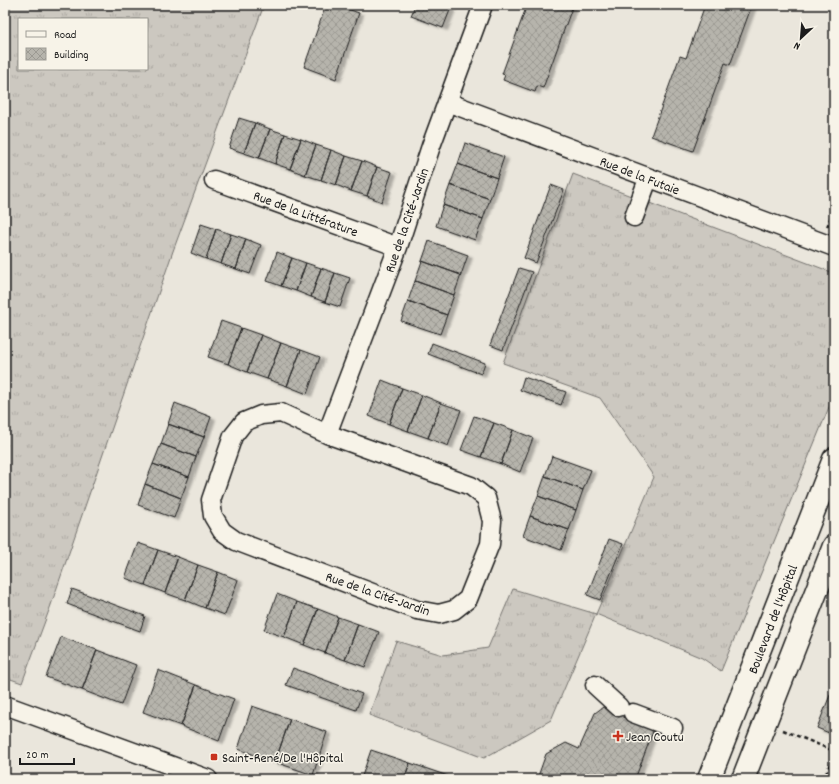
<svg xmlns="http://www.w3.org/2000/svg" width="839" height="784" viewBox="0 0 839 784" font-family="Dekko,sans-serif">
<defs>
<pattern id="grass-tufts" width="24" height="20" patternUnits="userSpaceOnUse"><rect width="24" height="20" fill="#ccc8c0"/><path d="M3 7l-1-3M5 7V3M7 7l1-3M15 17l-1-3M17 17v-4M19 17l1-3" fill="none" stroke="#afaba4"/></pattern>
<pattern id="building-cross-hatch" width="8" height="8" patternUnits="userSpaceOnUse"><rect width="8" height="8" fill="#b6b4ac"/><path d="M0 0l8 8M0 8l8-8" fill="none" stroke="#9c9a93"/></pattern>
<filter id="shadow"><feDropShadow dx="4.5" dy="2.5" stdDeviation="1" flood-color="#0004"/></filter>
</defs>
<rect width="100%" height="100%" fill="#eae6dc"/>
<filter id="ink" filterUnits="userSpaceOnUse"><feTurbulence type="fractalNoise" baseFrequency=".025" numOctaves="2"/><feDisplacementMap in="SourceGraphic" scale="8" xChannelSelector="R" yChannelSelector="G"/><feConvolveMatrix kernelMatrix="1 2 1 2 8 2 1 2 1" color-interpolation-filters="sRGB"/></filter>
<g filter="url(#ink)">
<!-- grass -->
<path fill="url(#grass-tufts)" stroke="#74726e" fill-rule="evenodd" d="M5,5H264L173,251L51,605L22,683L5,677ZM19,19H147V69H19Z
M573,174L834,273V395L721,671L702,658L596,614L551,720L484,758L369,715L396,641L443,655L488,648L513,589L596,614L654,477L600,398L503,363Z"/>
<!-- building -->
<path fill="url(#building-cross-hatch)" stroke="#1c1c1c" filter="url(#shadow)" d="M326,5H336L359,13L336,79L304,67Z
M415,5H452L443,28L411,16Z
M527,5H573L543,88L537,86L535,92L503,80L505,75L502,74Z
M705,5H752L730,65L725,63L693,151L651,136L680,56L686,58Z
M239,118L255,123L244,153L229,148Z
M255,123L270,129L259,158L244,153Z
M270,129L285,134L275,164L259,158Z
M285,134L301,139L290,169L275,164Z
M301,139L316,145L305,175L290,169Z
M465,143L504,157L497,178L458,164Z
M316,145L331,150L321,180L305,175Z
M331,150L346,156L336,185L321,180Z
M346,156L362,161L351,191L336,185Z
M362,161L377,167L367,196L351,191Z
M458,164L497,178L490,199L450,185Z
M377,167L392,172L382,202L367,196Z
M450,185L490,199L483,219L443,205Z
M551,185L564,190L536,263L524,258Z
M443,205L483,219L475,240L436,226Z
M201,224L216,229L206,259L191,253Z
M216,229L231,234L221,264L206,259Z
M231,234L246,239L236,269L221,264Z
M246,239L261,245L250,274L236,269Z
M429,241L468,255L461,275L422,261Z
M277,252L292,258L281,286L267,281Z
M292,258L306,263L296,291L281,286Z
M422,261L461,275L454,295L415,281Z
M306,263L321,268L311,297L296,291Z
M321,268L335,273L325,302L311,297Z
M519,268L532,272L503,350L490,345Z
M335,273L350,278L340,307L325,302Z
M415,281L454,295L447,315L408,301Z
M408,301L447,315L440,334L401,321Z
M221,321L241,328L228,364L208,357Z
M241,328L261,335L247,372L228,364Z
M261,335L281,343L267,379L247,372Z
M281,343L301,350L287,386L267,379Z
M432,343L485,363L481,374L428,354Z
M301,350L320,357L307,394L287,386Z
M524,377L566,392L561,405L520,390Z
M382,380L402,388L389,424L369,416Z
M402,388L422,395L408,431L389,424Z
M422,395L441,403L428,438L408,431Z
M175,403L211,417L204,437L168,424Z
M441,403L461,410L448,446L428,438Z
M474,416L494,423L481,457L461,450Z
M494,423L513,430L501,464L481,457Z
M168,424L204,437L196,457L161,444Z
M513,430L533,438L520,472L501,464Z
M161,444L196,457L189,477L153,464Z
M552,456L591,470L583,490L545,476Z
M153,464L189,477L181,498L145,484Z
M545,476L583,490L576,510L538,496Z
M145,484L181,498L174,518L138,505Z
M538,496L576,510L569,530L530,516Z
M530,516L569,530L561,550L523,536Z
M609,539L623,544L600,600L587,595Z
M138,543L158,550L145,585L125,578Z
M158,550L178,557L165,593L145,585Z
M178,557L198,565L185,600L165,593Z
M198,565L218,572L205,608L185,600Z
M218,572L238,580L225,615L205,608Z
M72,589L145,616L140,631L67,604Z
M277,594L297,602L284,637L264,630Z
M297,602L318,609L304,645L284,637Z
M318,609L338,617L325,653L304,645Z
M338,617L358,624L345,660L325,653Z
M358,624L379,632L365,667L345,660Z
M61,637L97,650L82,690L46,677Z
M97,650L136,665L121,705L82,690Z
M293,668L362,694L356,710L286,685Z
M158,670L196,685L181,726L143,712Z
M196,685L234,699L219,741L181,726Z
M834,685V735L817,728Z
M252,706L290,719L275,762L238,749Z
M603,707L654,729L635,779H537L546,754L566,743L579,749L595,713Z
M290,719L327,732L313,775L275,762Z
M371,750L410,763L404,779H361Z
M410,763L448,776L447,779H404Z"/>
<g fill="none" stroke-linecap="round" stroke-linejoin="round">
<!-- minor casing -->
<g stroke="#1c1c1c" stroke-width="21">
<path id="minor" d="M447,102L834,247
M214,180L398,247
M634,217L648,179
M281,413L327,434L471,486L486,498L492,521L490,544L468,599L454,610L439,614L417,610L236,541L222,531L213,516L211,500L233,436L244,422L261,415Z
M327,434L398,247L431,146L483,5
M595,685L619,707
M5,705L208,779
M633,713L673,728"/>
</g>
<!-- major casing -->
<g stroke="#1c1c1c" stroke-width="25">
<path id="major" d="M709,779L834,459
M743,779L834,546"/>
</g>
<!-- path -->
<path stroke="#1c1c1c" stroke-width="2.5" stroke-dasharray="4 3" stroke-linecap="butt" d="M827,227L834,209
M783,730L834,751
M826,774L834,754"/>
<!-- minor -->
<use href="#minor" stroke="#f7f3e8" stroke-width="18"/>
<!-- major -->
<use href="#major" stroke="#f7f3e8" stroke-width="22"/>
</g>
</g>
<!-- markers -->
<g fill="#c8321e" stroke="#f7f3e8" stroke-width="1.5">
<path d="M616 730h4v4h4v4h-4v4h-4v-4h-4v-4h4z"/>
<rect x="210" y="753" width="8" height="8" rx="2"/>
</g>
<g text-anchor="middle" stroke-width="3" stroke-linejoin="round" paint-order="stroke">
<!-- street labels -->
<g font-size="14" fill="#1c1c1c" stroke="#f7f3e8">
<text transform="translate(640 175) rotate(21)" y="5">Rue de la Futaie</text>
<text transform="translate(306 213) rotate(20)" y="5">Rue de la Littérature</text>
<text transform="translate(406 220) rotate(-71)" y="5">Rue de la Cité-Jardin</text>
<text transform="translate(378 593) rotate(19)" y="5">Rue de la Cité-Jardin</text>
<text transform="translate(772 619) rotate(-69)" y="5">Boulevard de l'Hôpital</text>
</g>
<!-- poi labels -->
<g font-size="14" fill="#1c1c1c" stroke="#f7f3e8" text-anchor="start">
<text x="626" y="741">Jean Coutu</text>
<text x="222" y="762">Saint-René/De l'Hôpital</text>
</g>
</g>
<!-- margin -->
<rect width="839" height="784" fill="none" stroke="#f7f3e8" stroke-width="20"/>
<rect x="10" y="10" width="819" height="764" fill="none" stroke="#1c1c1c" stroke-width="1.5" filter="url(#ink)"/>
<!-- legend -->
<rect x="18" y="18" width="130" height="52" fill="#f7f3e8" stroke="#9f9d96"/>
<rect x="26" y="31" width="20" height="6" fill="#f7f3e8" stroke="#9f9d96"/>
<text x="54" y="38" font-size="12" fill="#1c1c1c">Road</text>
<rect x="26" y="48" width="20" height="12" fill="url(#building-cross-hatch)" stroke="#9f9d96"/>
<text x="54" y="58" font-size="12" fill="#1c1c1c">Building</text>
<!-- north arrow -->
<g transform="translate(801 38) rotate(206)" stroke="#f7f3e8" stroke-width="3" paint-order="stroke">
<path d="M0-3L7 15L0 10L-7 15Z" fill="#1c1c1c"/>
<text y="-6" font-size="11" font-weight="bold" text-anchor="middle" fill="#1c1c1c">N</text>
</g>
<!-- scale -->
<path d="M20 758v6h54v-6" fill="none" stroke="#1c1c1c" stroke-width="2"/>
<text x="26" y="758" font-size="12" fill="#1c1c1c" stroke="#f7f3e8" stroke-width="3" paint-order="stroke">20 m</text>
</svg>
